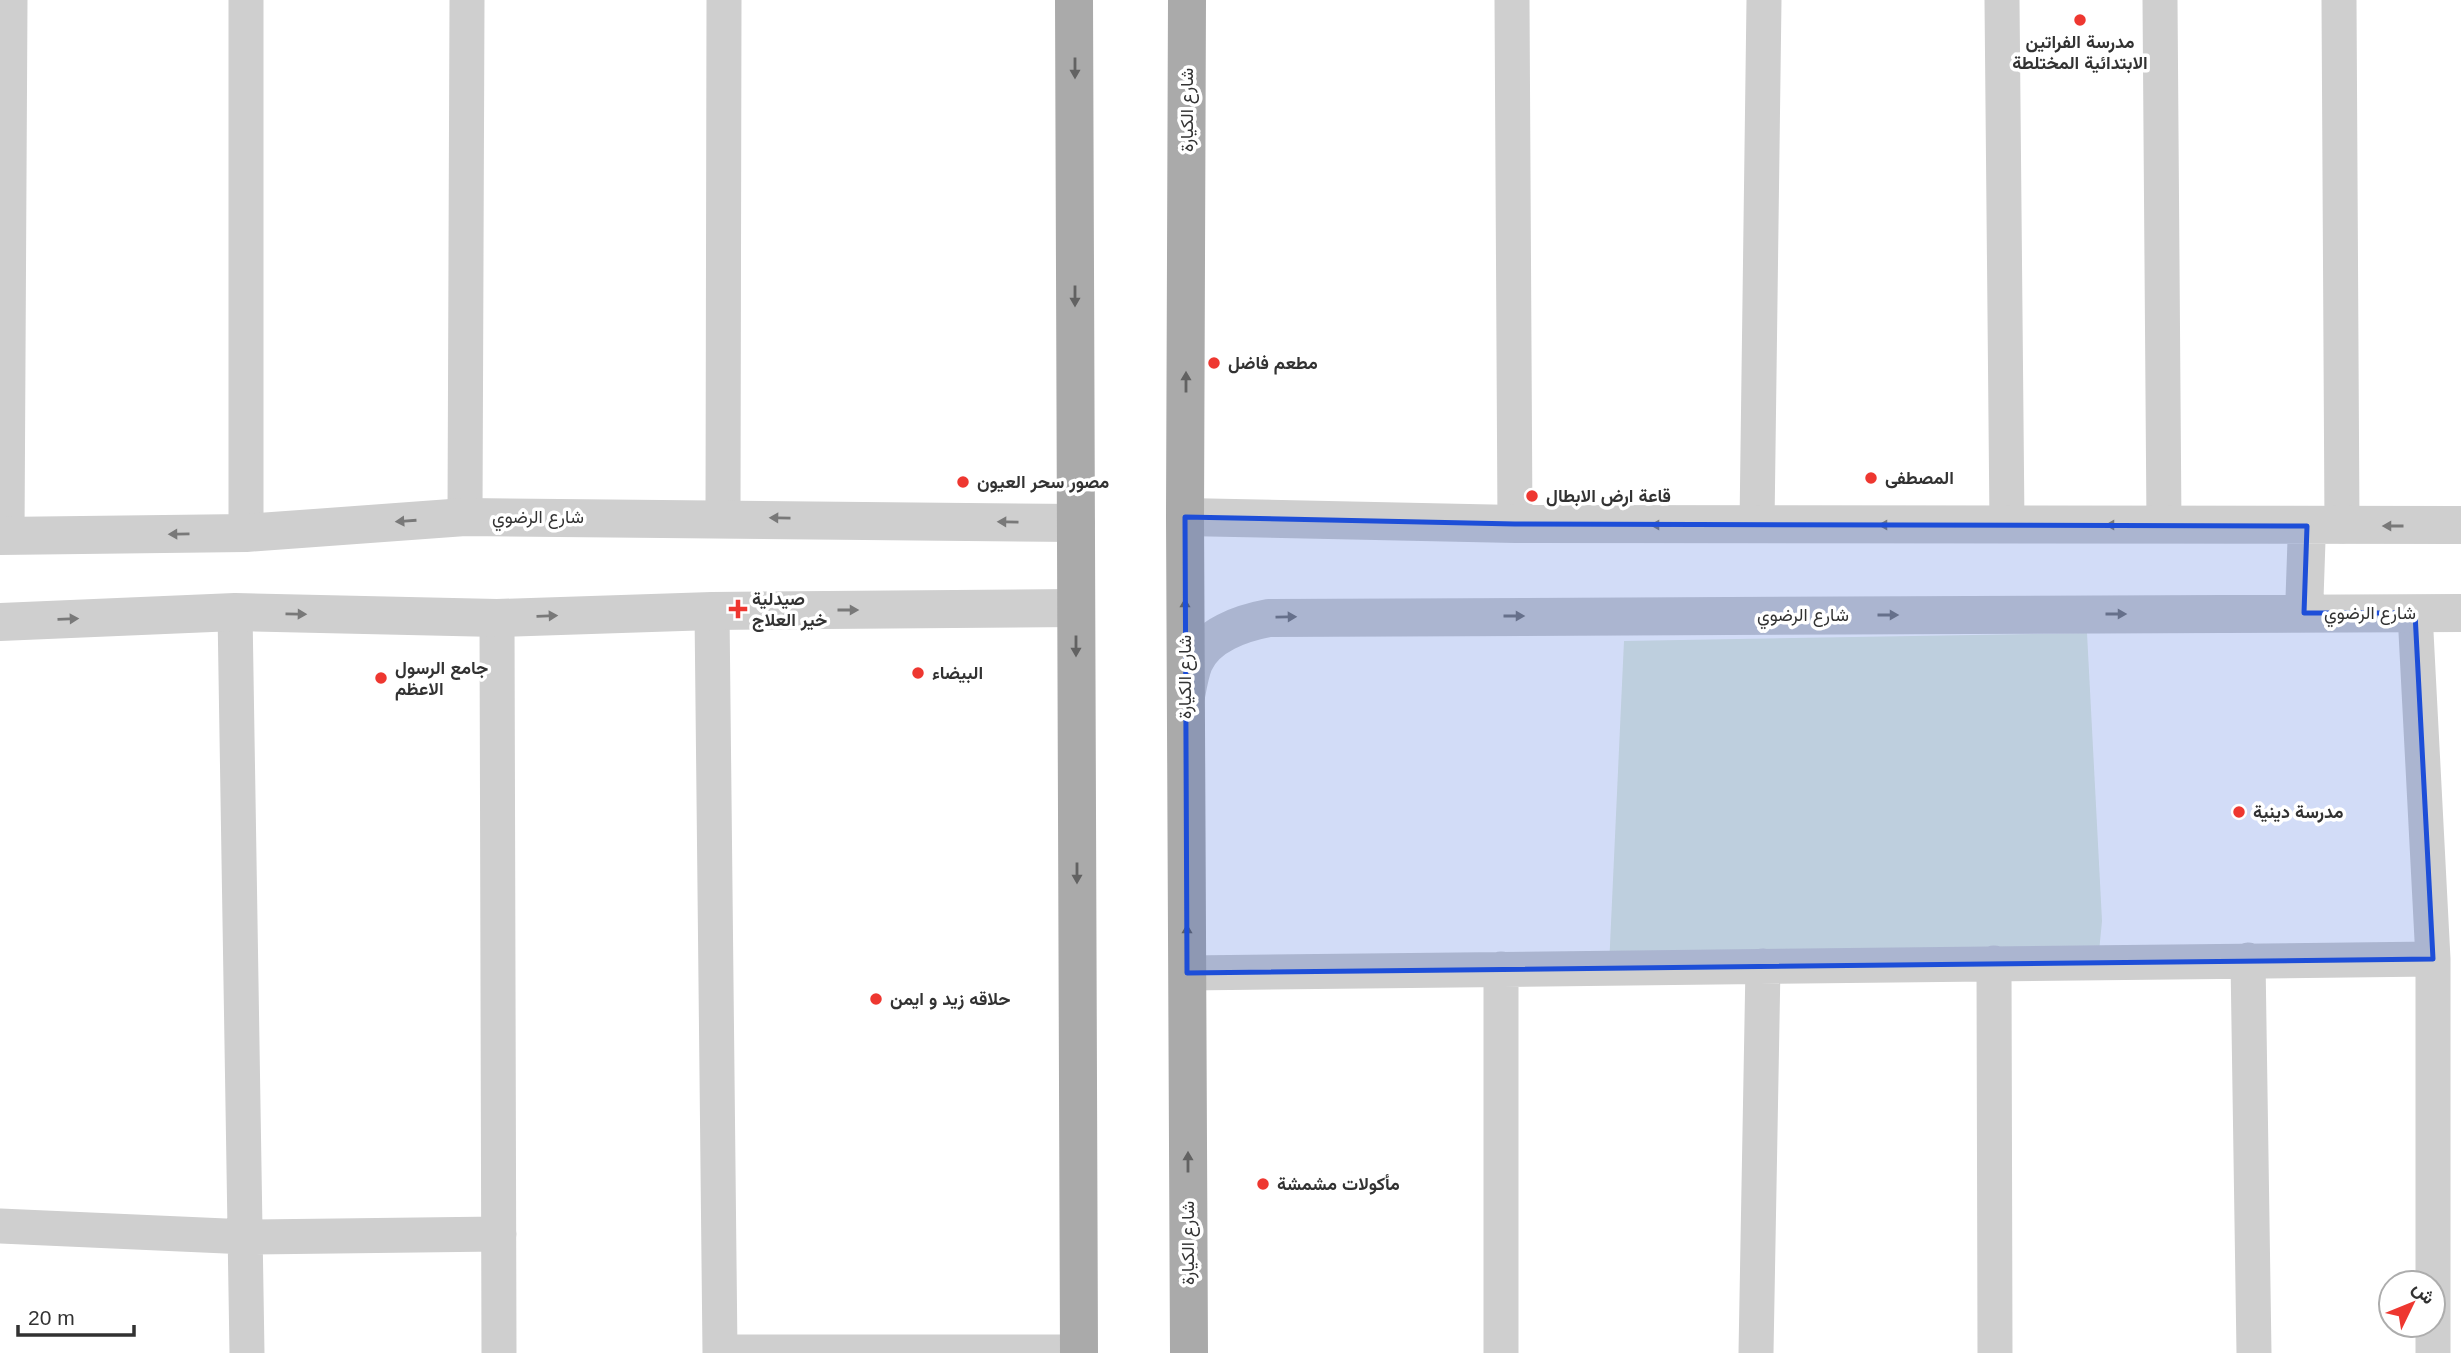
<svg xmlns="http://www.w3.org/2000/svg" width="2461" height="1353" viewBox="0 0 2461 1353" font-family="Arial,Vazirmatn,sans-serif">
<rect width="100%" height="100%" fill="#fff"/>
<!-- green -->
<path fill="#e7efe0" d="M2087,633L2102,921L2098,962L1609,967L1624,641Z"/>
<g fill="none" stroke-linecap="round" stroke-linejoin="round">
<!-- minor -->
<path stroke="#cfcfcf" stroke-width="35" d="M1512,0L1515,524
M2002,0L2007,525
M2160,0L2164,525
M2339,0L2342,526
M465,517L467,0
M723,517L724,0
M1757,525L1764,0
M246,533V0
M7,536L10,0
M712,611L720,1353
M235,612L247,1353
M2415,613L2433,959V1353
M497,618L499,1353
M2248,960L2254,1353
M1994,963L1995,1353
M1501,969V1353
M1187,973L2433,959
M0,1226L248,1237L499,1234
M720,1352H1079
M1756,1353L1763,966"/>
<!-- tertiary -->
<path stroke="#cfcfcf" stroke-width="38" d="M1185,517L1515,524L2461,525
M0,536L246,533L465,517L1076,523
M2304,613L2307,526
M0,622L235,612L497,618L712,611L1076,608
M1186,696C1188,685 1190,673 1194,663C1206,635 1242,623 1269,618L2461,613"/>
<!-- primary -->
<path stroke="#aaa" stroke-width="38" d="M1074,0L1079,1353
M1187,0L1185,517L1189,1353"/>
</g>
<!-- one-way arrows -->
<defs><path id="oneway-solid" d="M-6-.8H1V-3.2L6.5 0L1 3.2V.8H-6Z" transform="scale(1.75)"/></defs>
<g fill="#626262">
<use href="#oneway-solid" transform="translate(1075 68) rotate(90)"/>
<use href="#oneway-solid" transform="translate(1075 296) rotate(90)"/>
<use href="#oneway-solid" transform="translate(1186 382) rotate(-90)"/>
<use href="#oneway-solid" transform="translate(1185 609) rotate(-90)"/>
<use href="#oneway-solid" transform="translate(1076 646) rotate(90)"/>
<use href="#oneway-solid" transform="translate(1077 873) rotate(90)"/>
<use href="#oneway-solid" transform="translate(1187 935) rotate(-90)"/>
<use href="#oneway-solid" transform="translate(1188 1162) rotate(-90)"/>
</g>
<g fill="#797979">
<use href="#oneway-solid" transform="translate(780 518) rotate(-179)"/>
<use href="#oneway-solid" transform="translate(406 521) rotate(176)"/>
<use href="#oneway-solid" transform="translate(1008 522) rotate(-179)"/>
<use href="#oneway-solid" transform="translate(1661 525) rotate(-180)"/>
<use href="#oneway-solid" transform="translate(1889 525) rotate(-180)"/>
<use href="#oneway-solid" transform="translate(2116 525) rotate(-180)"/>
<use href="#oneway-solid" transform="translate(2393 526) rotate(180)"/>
<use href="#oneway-solid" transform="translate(179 534) rotate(179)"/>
<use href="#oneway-solid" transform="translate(848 610)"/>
<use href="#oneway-solid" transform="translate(296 614) rotate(1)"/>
<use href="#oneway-solid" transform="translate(2116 614)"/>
<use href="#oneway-solid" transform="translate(1888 615)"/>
<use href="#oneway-solid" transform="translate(547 616) rotate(-2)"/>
<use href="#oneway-solid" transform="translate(1514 616)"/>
<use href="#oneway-solid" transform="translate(1286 617) rotate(-1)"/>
<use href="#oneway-solid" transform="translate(68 619) rotate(-2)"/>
</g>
<!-- marked area -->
<path fill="#1d4ed8" fill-opacity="0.2" stroke="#1d4ed8" stroke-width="5" stroke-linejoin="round" d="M1185,517L1515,524L2307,526L2304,613H2415L2433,959L1187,973Z"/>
<!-- markers -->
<g fill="#ee3730" stroke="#fff" stroke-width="2.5">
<circle cx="2080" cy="20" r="7"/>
<circle cx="1214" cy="363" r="7"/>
<circle cx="1871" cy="478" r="7"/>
<circle cx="963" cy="482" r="7"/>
<circle cx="1532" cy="496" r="7"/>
<path d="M734.5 598.5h7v7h7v7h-7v7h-7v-7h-7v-7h7z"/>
<circle cx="918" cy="673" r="7"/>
<circle cx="381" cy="678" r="7"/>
<circle cx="2239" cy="812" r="7"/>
<circle cx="876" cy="999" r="7"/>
<circle cx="1263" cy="1184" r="7"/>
</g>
<g text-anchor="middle" stroke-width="7" stroke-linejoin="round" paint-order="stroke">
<!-- poi labels -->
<g font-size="18" font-weight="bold" fill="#323232" stroke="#fff" text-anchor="start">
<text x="2080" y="48" text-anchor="middle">مدرسة الفراتين<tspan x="2080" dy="21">الابتدائية المختلطة</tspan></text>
<text x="1228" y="369">مطعم فاضل</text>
<text x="1885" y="484">المصطفى</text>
<text x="977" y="488">مصور سحر العيون</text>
<text x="1546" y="502">قاعة ارض الابطال</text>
<text x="752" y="605">صيدلية<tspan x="752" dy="21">خير العلاج</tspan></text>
<text x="395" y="674">جامع الرسول<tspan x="395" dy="21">الاعظم</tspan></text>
<text x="932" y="679">البيضاء</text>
<text x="2253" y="818">مدرسة دينية</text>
<text x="890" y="1005">حلاقه زيد و ايمن</text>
<text x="1277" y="1190">مأكولات مشمشة</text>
</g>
<!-- street labels -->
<g font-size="18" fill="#323232" stroke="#fff">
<text transform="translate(1187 110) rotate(-90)" y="6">شارع الكيارة</text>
<text x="538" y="523">شارع الرضوي</text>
<text x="2370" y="619">شارع الرضوي</text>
<text x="1803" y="621">شارع الرضوي</text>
<text transform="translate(1185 677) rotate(-90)" y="6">شارع الكيارة</text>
<text transform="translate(1188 1243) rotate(-90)" y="6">شارع الكيارة</text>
</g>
</g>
<!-- north arrow -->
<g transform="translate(2412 1304) rotate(47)"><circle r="33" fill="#ffffff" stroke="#adadad" stroke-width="2"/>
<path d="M0-5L12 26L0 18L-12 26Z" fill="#ee3730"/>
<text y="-10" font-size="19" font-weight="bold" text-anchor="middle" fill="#323232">ش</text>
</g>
<!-- scale -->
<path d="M18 1325v10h116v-10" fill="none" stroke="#323232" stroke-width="3.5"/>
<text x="28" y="1325" font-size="21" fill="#323232" stroke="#ffffff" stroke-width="5" paint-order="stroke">20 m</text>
</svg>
